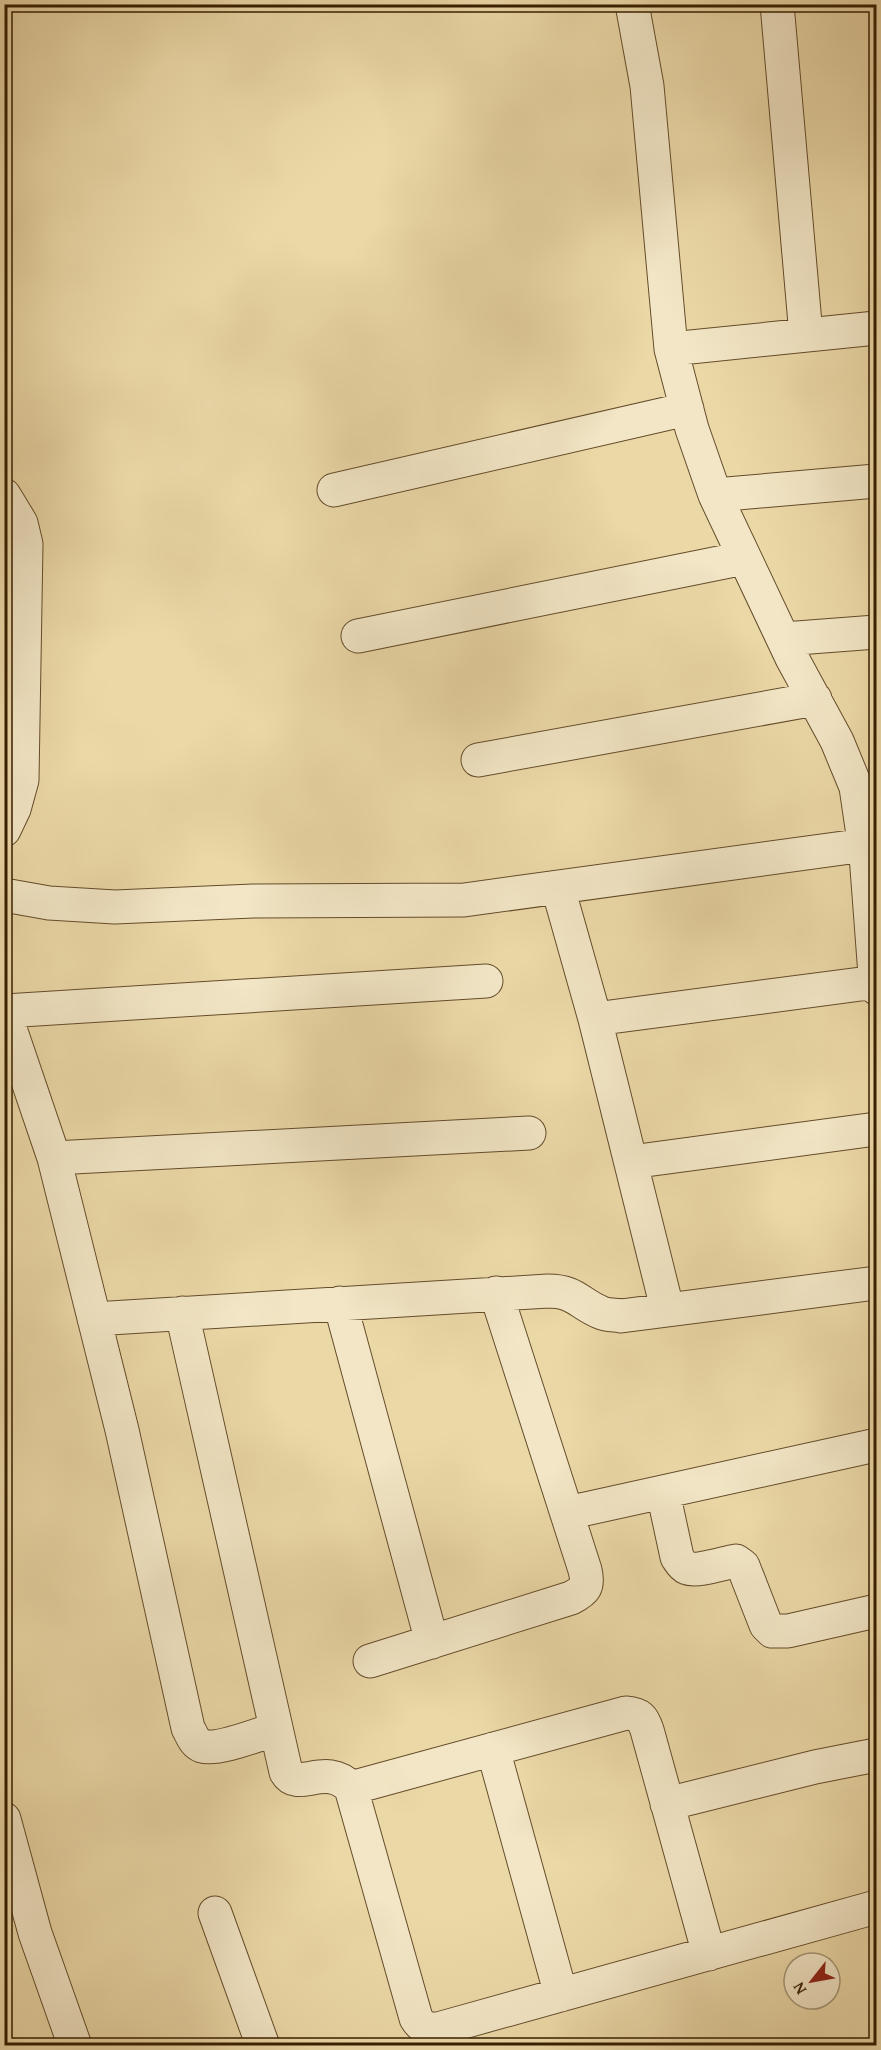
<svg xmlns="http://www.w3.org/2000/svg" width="881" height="2050" viewBox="0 0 881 2050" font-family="'Gentium Book Plus',serif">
<rect width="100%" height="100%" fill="#ebd8a7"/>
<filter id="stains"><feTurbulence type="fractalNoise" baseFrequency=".00333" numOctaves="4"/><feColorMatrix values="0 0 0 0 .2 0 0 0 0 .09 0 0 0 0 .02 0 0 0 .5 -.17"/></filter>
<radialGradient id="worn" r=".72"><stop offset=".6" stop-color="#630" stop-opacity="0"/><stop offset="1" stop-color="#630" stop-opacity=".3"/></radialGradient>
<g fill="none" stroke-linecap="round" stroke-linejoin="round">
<!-- minor casing -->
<g stroke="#644c2a" stroke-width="35">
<path id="minor" d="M632,4L647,86L671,349L692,429L715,495L792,658L837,741L856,787L866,855L876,988
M777,4L806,335
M671,349L876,328
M334,490L687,409
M4,495L21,523L26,544L22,780L14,809L4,830
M715,495L876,481
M358,636L744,558
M784,639L876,632
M478,760L815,699
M558,888L595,1019L667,1308
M4,895L49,903L115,907L253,901L464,900L865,845
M4,1011L54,1158L122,1430L188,1728C192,1735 194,1743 202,1746C218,1751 259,1734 276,1729
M5,1011L486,981
M595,1019L876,982
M54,1158L529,1133
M631,1162L876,1129
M340,1303L432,1642
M182,1313L286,1772C298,1793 326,1761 351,1788L416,2018C422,2028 427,2029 438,2029L876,1907
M94,1319L548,1291C576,1291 579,1304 602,1313C607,1315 615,1315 621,1316L876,1283
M663,1492L677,1557C679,1560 682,1566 687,1568C697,1572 724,1563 736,1561L743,1566L766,1625L772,1631H788L876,1611
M567,1513L876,1445
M370,1661L571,1598C585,1591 589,1587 585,1570L496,1293
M493,1749L561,1995
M351,1788L626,1713C640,1714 643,1718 647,1730L709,1954
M667,1804L815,1767L876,1755
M4,1819L35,1933L75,2046
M215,1913L263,2046"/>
</g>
<!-- minor -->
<use href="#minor" stroke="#f2e6c6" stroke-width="33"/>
</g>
<!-- margin -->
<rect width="881" height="2050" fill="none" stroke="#ebd8a7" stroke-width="24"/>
<rect x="6" y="6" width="869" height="2038" fill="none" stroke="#371e00" stroke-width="3"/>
<rect x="12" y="12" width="857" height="2026" fill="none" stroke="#371e00" stroke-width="1.5"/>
<!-- north arrow -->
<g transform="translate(812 1981) rotate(239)"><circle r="28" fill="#f2e6c6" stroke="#a79677" stroke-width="1.5"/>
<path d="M0-4.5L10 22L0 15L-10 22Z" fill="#8f2418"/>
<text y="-9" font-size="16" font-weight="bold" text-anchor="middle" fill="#371e00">N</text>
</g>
<rect width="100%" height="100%" filter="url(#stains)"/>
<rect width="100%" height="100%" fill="url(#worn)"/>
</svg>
